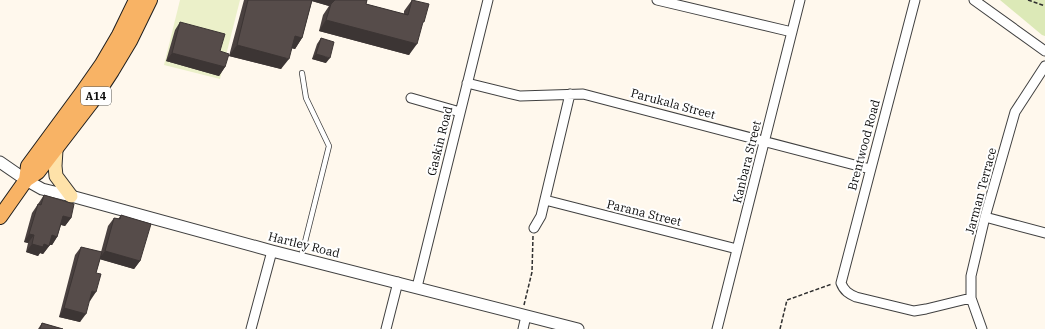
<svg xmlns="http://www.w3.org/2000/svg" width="1045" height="329" viewBox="0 0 1045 329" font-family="'IBM Plex Serif',serif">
<rect width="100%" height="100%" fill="#fff8ed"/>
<!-- green -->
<path fill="#dce9b7" d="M1000,0H1045V36L1042,35Z"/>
<!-- pitch -->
<path fill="#ebf0c9" d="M180,0H240L220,79L164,65Z"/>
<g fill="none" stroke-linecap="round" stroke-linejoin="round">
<!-- service casing -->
<g stroke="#404040" stroke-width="6">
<path id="service" d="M301,258L329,146L306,98L302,73"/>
</g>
<!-- minor casing -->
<g stroke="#404040" stroke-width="11">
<path id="minor" d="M657,0L792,32
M915,0L841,283C844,291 849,294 856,297L914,311L926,309L971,298
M974,0L1045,51
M467,83L520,96L583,94L870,169
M411,98L460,112
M545,200L737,249
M985,217L1045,233
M534,228L541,216L570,94
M417,287L488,0
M251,329L272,251
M386,329L398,282
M523,329L526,316
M717,329L800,0
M982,329L971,298V276L985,217L1015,112L1045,66"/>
</g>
<!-- tertiary casing -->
<g stroke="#404040" stroke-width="13">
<path id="tertiary" d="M0,162L26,180L42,189L71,196L272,251L578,329"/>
</g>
<!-- secondary casing -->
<g stroke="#2f2f2f" stroke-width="15">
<path id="secondary" d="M56,150L55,166L56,176L71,196"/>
</g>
<!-- primary casing -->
<g stroke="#1e1e1e" stroke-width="16">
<path id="primary" d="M26,180L28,166L81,94L102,64L119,35L136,0
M0,217L26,180L38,172L91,103L112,71L130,41L150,0"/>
</g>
<!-- path -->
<path stroke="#2f2f2f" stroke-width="1.5" stroke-dasharray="4 2" stroke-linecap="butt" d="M1028,0L1045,6
M524,305L532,272L533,236
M780,329L787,300L832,284"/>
<!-- service -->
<use href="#service" stroke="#fff" stroke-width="4.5"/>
<!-- minor -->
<use href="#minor" stroke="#fff" stroke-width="9"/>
<!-- tertiary -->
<use href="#tertiary" stroke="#fff" stroke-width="11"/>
<!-- secondary -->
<use href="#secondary" stroke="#fee2a9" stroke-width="13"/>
<!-- primary -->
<use href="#primary" stroke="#f8b365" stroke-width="14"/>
</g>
<!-- wall -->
<path fill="#4a4140" d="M244,0H367L366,4L404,14V11L412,0L422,25L409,55L319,31L323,15L329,6L312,1L302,38L295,49L291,48L281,69L229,56Z
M180,22L220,51L225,67L219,76L166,61L175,30Z
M321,38L326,63L312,59L317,44Z
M44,195L71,218L65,226L61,225L57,237L52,245H50L43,254L40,253L38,256L26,252L28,243L24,242L32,213Z
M121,215L140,261L134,269L100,259L96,273L90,301H89L80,322L59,317L75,255L81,247L101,252L108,226L114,218L118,219Z
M42,323L63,329H38Z"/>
<!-- shaded-wall -->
<path fill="#3c3534" d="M308,0H337L331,4L329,6Z
M326,20L417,44L409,55L319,31Z
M295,36L302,38L295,49L287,47Z
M237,45L289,59L281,69L229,56Z
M172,53L225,67L219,76L166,61Z
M316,54L330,58L326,63L312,59Z
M63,216L71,218L65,226L58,224Z
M29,234L34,235L28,243L24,242Z
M52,235L57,237L52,245L46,244Z
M32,244H44L49,246L43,254L40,253L38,256L26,252Z
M105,251L140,261L134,269L99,259Z
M92,291L96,292L90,301L86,300Z
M64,308L86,314L80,322L59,317Z"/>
<!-- building -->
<path fill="#564c4a" stroke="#3c3534" d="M248,0H312L302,38L295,36L289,59L237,45Z
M335,0H367L366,4L408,15L412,0L429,4L424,22H423L417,44L326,20L331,4Z
M180,22L225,34L220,51L229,54L225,67L172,53Z
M321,38L334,42L330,58L316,54Z
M44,195L74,204L71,218L63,216L57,237L52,235L49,246L44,244L43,247L32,244L34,235L29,234L38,204L41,205Z
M121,215L151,224L140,261L105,251L114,218L120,219Z
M81,247L102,252L96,273L101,274L96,292L92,291L86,314L64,308Z
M42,323L63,329H40Z"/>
<g text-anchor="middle" stroke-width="4" stroke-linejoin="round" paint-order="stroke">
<!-- shield labels -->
<rect fill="#fff" stroke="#565656" stroke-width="1" x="81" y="87" width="30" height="18" rx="3"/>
<g font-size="11" font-weight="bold" fill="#0d0d0d">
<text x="96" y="100">A14</text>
</g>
<!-- street labels -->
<g font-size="12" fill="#0d0d0d" stroke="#fff">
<text transform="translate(673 104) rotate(15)" y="4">Parukala Street</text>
<text transform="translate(440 141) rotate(-76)" y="4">Gaskin Road</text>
<text transform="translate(864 145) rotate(-75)" y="4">Brentwood Road</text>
<text transform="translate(747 162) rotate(-76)" y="4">Kanbara Street</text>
<text transform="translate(981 191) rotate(-75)" y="4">Jarman Terrace</text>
<text transform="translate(644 213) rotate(14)" y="4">Parana Street</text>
<text transform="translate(304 245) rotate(14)" y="4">Hartley Road</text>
</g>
</g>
</svg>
